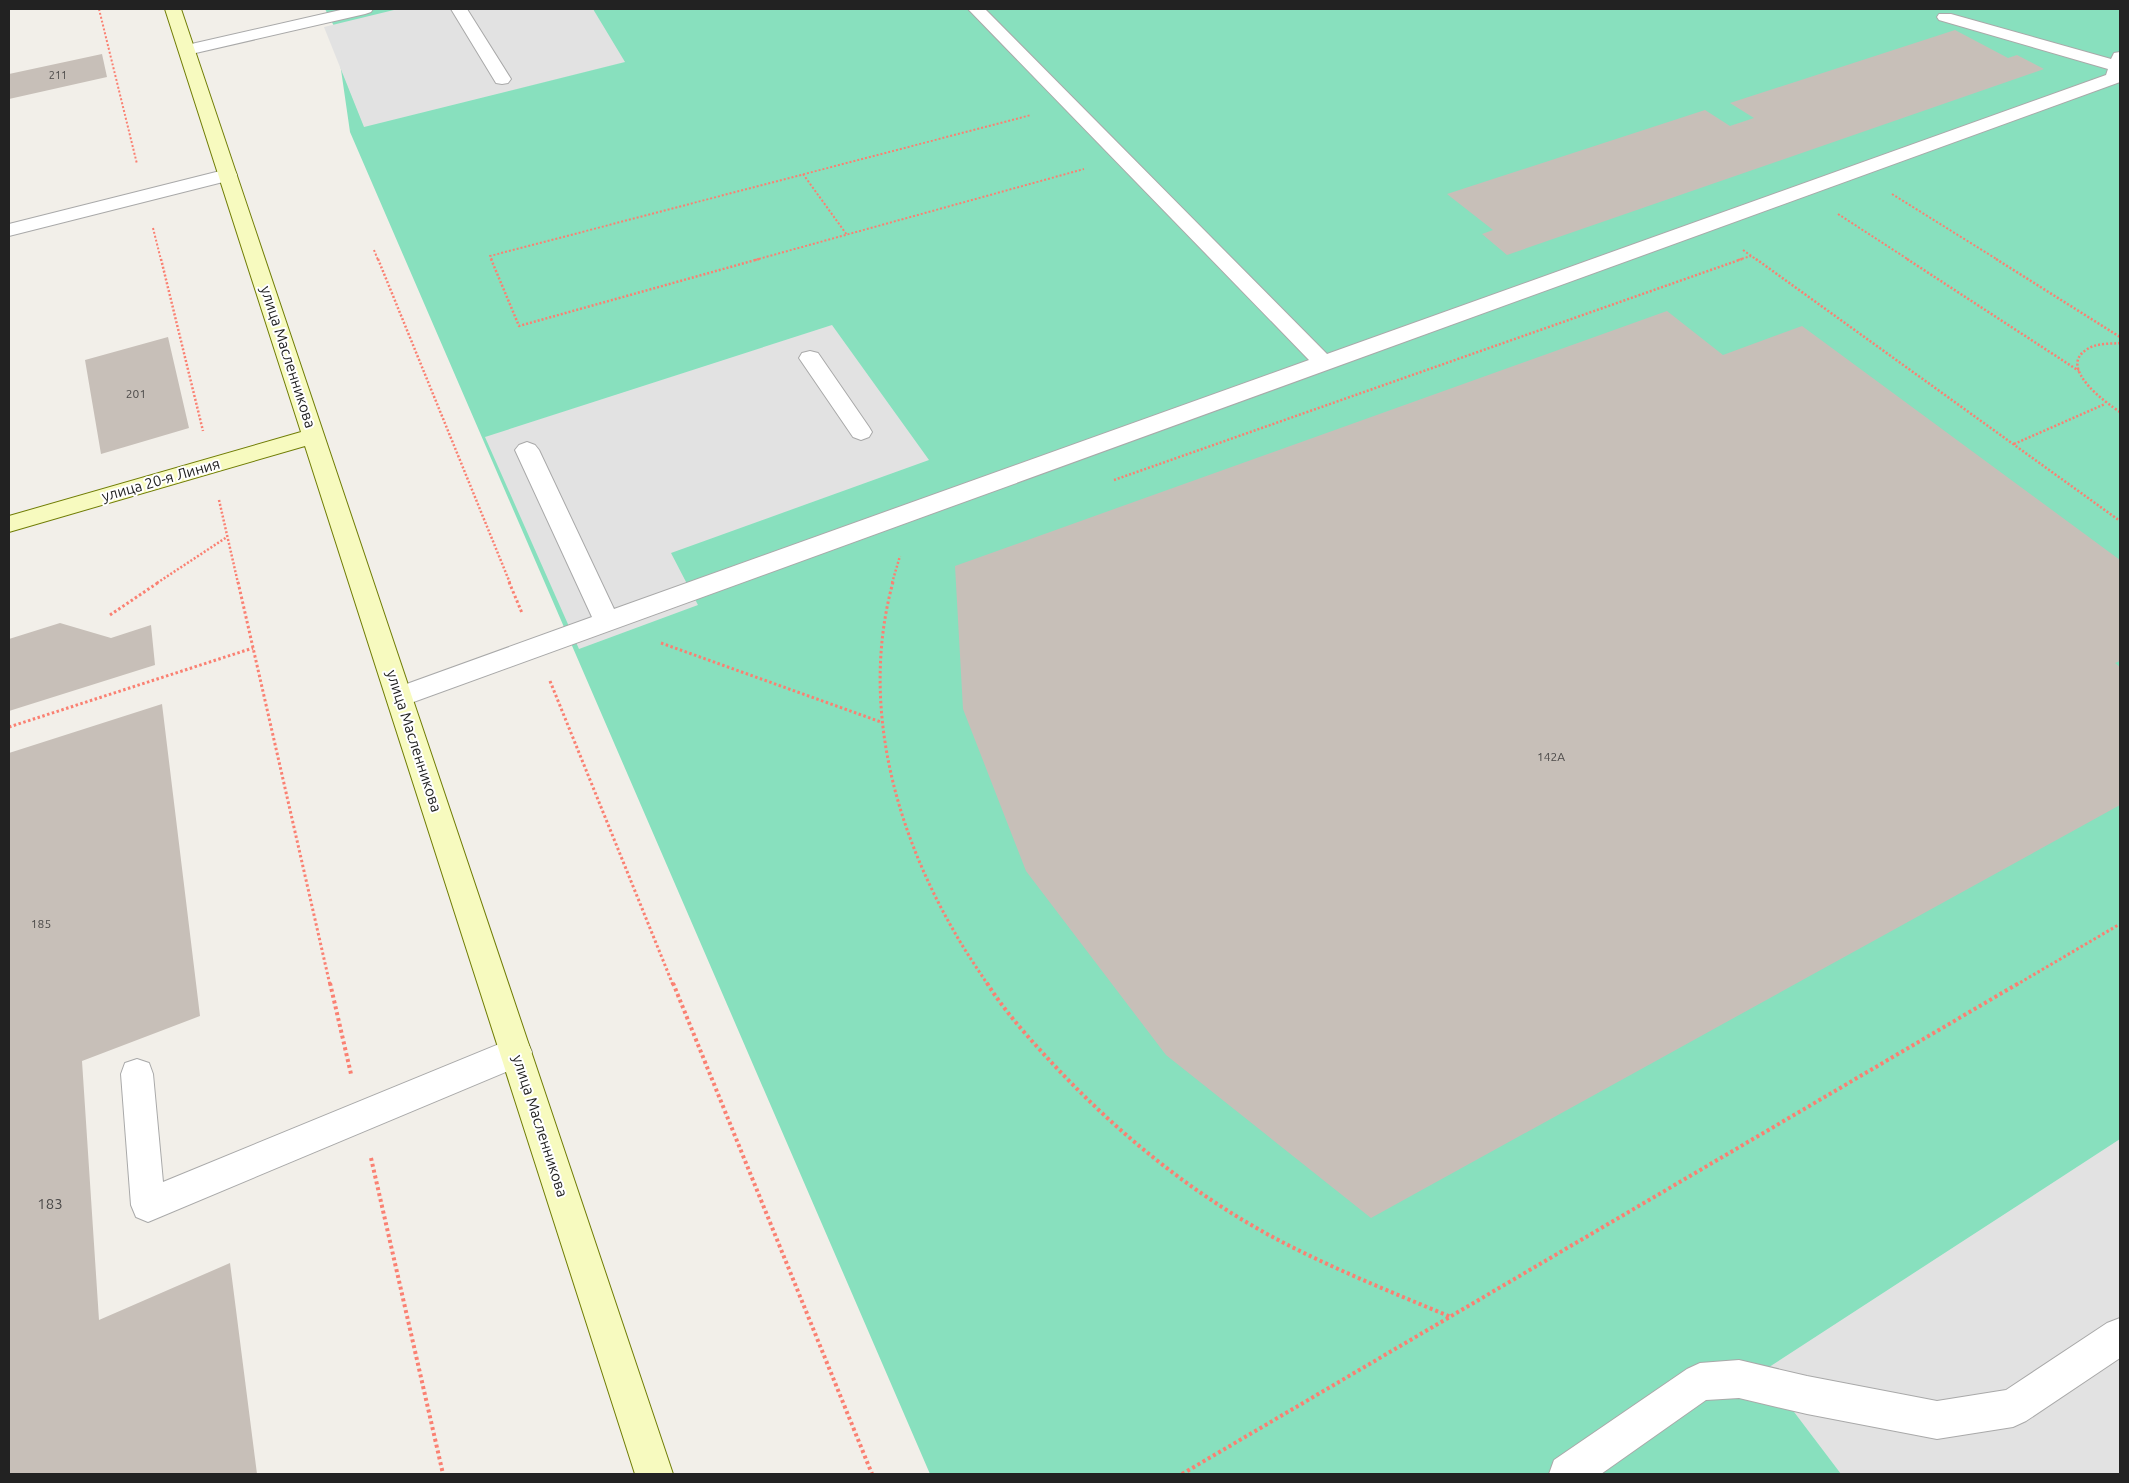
<svg xmlns="http://www.w3.org/2000/svg" width="2129" height="1483" viewBox="0 0 2129 1483" font-family="Ubuntu,sans-serif">
<rect width="100%" height="100%" fill="#f2efe9"/>
<!-- pitch -->
<path fill="#88e0be" d="M325,9H2120V1474H930L350,132L335,28Z"/>
<!-- parking -->
<path fill="#e2e2e2" d="M398,9H593L625,62L364,127L324,27Z
M832,325L929,460L671,553L698,605L579,649L485,437Z
M2120,1139V1474H1841L1763,1371Z"/>
<!-- building -->
<path fill="#c7bfb8" d="M1955,30L2008,58L2017,55L2044,69L1507,255L1482,234L1493,230L1447,194L1705,110L1730,126L1754,118L1730,103Z
M102,54L107,77L9,99V74Z
M1667,311L1723,355L1802,326L2120,560V661L2115,663L2120,667V805L1371,1218L1166,1055L1026,871L963,709L955,566Z
M168,337L189,428L101,454L85,360Z
M60,623L111,638L151,625L155,665L9,711V639Z
M162,704L200,1016L82,1061L99,1320L230,1263L257,1474H9V753Z"/>
<g fill="none" stroke-linecap="round" stroke-linejoin="round">
<!-- lane casing -->
<g stroke="#a9a9a9" stroke-width="2">
<path id="lane" d="M345,9H373L371,12L365,14L187,55L181,54L179,50L181,46L187,45Z
M451,9H467L511,79L508,83L502,84L496,83Z
M968,9H985L1327,354L2106,75L2108,69L1939,20L1937,17L1939,14H1951L2111,59L2114,53L2120,52V82L408,704L399,707L390,704L386,697L390,690L592,617L515,450L519,445L527,442L535,445L539,450L614,609L1309,360Z
M228,169L235,171L237,175L235,179L9,236V224Z
M810,351L818,353L869,427L872,432L869,437L861,440L853,437L799,358L802,353Z
M516,1037L527,1041L532,1052L527,1063L148,1222L136,1217L131,1205L121,1074L125,1063L137,1059L149,1063L153,1074L163,1182Z
M2120,1318V1358L2026,1421L2013,1427L1937,1439L1807,1414L1739,1398L1706,1400L1601,1474H1549L1554,1460L1687,1369L1700,1363L1739,1360L1807,1376L1937,1401L2006,1390L2107,1323Z"/>
</g>
<!-- secondary casing -->
<g stroke="#707d05" stroke-width="2">
<path id="secondary" d="M165,9H181L673,1474H635L305,446L9,532V516L301,432Z"/>
</g>
<!-- path-far3 -->
<path stroke="#fa8072" stroke-width="2" stroke-dasharray="2 2" stroke-linecap="butt" d="M99,9L137,164
M803,174L847,235
M1892,194L1998,260
M1838,214L1909,260
M153,228L161,260
M374,250L378,260
M1743,250L1757,260
M492,260L490,256L1031,115
M755,260L1084,169
M1738,260L1751,256"/>
<!-- path-far2 -->
<path stroke="#fa8072" stroke-width="2.5" stroke-dasharray="2 2" stroke-linecap="butt" d="M161,259L203,431
M378,259L510,583
M491,259L519,326L759,259
M1756,259L2120,521
M1907,259L2079,371
M1996,259L2120,337
M2120,343C2109,344 2095,343 2086,350C2058,368 2106,403 2120,412
M2014,444L2105,404
M1114,480L1742,259
M219,500L238,583
M157,583L227,537
M892,583L900,556"/>
<!-- path-far1 -->
<path stroke="#fa8072" stroke-width="3" stroke-dasharray="2.5 2.5" stroke-linecap="butt" d="M238,582L330,985
M509,582L522,613
M893,582C860,702 894,828 955,933C965,951 977,968 988,985
M110,615L159,582
M661,643L881,722
M550,681L673,985
M9,727L253,648
M2016,985L2120,924"/>
<!-- path -->
<path stroke="#fa8072" stroke-width="4" stroke-dasharray="3 3" stroke-linecap="butt" d="M330,983L351,1074
M673,983L872,1474
M987,983C1005,1012 1029,1038 1052,1063C1119,1135 1199,1200 1288,1245C1341,1272 1396,1294 1451,1317
M371,1158L443,1474
M1182,1474L2019,983"/>
<!-- lane -->
<use href="#lane" fill="#fff" fill-rule="evenodd"/>
<!-- secondary -->
<use href="#secondary" fill="#f7fabf" fill-rule="evenodd"/>
</g>
<g text-anchor="middle" stroke-width="4" stroke-linejoin="round" paint-order="stroke">
<!-- far-number labels -->
<g font-size="11" fill="#4b4948">
<text x="58" y="79">211</text>
</g>
<!-- number labels -->
<g font-size="12" fill="#4b4948">
<text x="136" y="398">201</text>
<text x="1551" y="761">142А</text>
<text x="41" y="928">185</text>
</g>
<!-- street labels -->
<g font-size="15" fill="#222" stroke="#fff">
<text transform="translate(288 357) rotate(72)" y="5">улица Масленникова</text>
<text transform="translate(161 480) rotate(-16)" y="5">улица 20-я Линия</text>
<text transform="translate(414 741) rotate(72)" y="5">улица Масленникова</text>
<text transform="translate(540 1126) rotate(72)" y="5">улица Масленникова</text>
</g>
<!-- near-number labels -->
<g font-size="15" fill="#4b4948">
<text x="50" y="1209">183</text>
</g>
</g>
<!-- border -->
<rect width="2129" height="1483" fill="none" stroke="#222222" stroke-width="20"/>
</svg>
